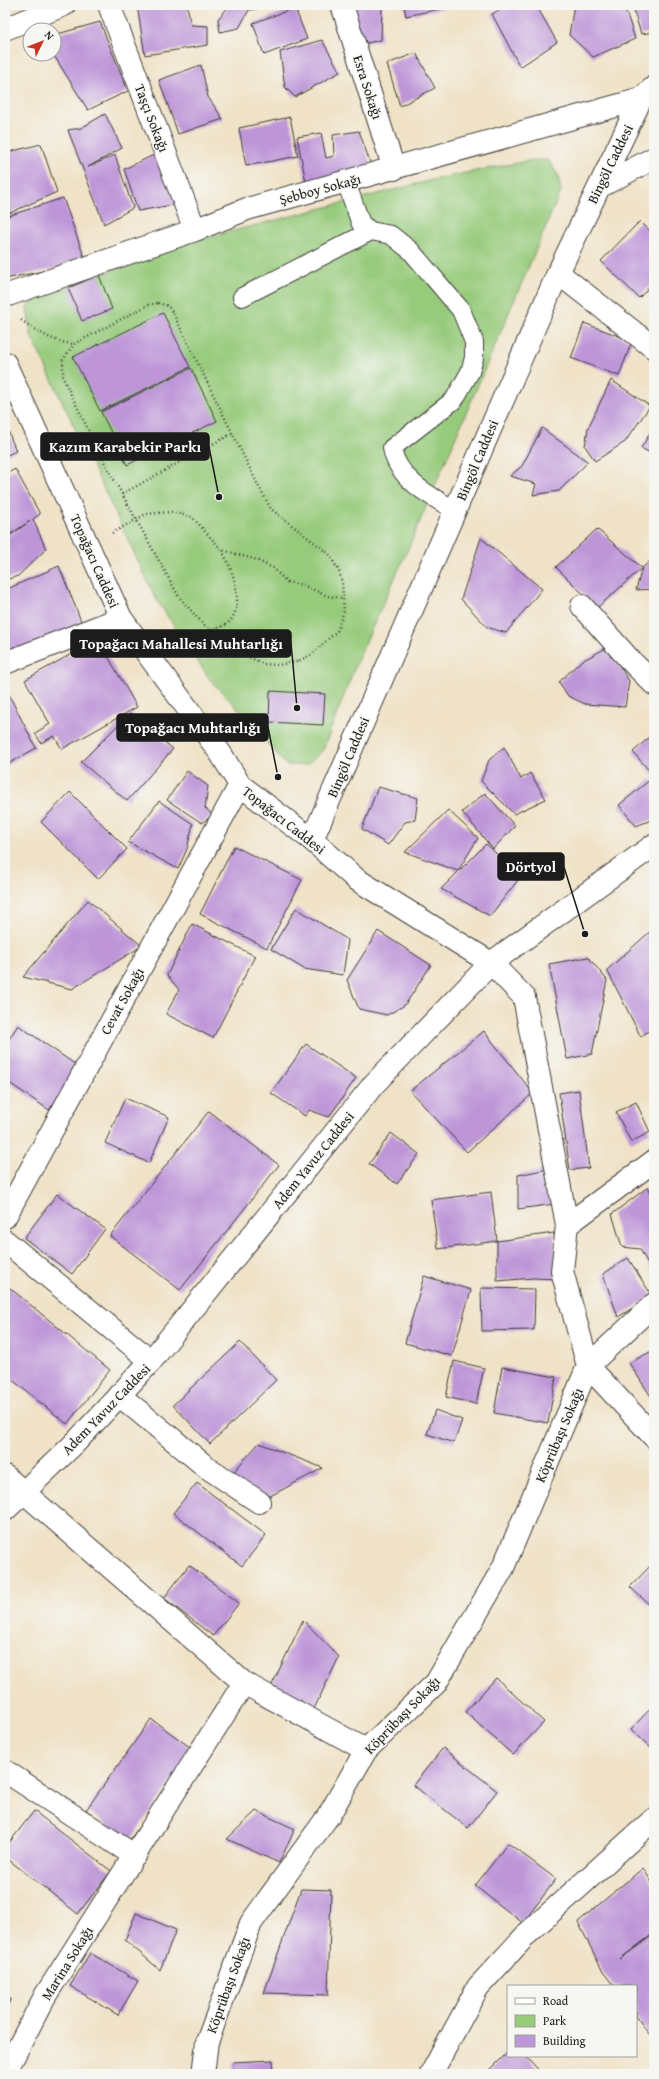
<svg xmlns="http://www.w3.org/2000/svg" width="659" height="2079" viewBox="0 0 659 2079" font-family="'Gentium Book Plus',serif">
<rect width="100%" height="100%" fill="#f6f6f2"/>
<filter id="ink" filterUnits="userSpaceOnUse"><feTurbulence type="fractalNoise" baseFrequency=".025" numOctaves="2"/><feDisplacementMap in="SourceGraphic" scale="8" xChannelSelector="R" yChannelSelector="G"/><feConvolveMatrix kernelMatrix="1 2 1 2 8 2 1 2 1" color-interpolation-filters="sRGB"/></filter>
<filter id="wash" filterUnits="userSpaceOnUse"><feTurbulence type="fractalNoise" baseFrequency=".012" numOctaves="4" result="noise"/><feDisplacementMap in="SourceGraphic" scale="16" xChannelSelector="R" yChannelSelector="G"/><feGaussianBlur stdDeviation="0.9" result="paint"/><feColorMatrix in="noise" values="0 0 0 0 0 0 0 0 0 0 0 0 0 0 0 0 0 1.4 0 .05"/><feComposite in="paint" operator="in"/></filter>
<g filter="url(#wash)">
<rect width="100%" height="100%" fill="#f0e2c7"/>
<!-- green -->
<path fill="#97cb7b" stroke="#5a744c" d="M532,160H548L558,175L561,191L408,549L358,659L323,750L307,765H286L246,717L211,681L156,599L31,336L27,308L33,299L186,243L440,178Z"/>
<g id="blocks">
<!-- building -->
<path fill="#be96d8" d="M137,5H187L191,25L208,26V45L145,55Z
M230,5H278V6L249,10L239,28L220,32L218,19Z
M349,5H382L381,40L362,44Z
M404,5H449V7L406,16Z
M508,5H536L557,42L520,67L492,14Z
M574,5H624L635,39L593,57L569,35Z
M632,5H654V32L641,34Z
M295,8L307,39L264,55L253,23Z
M100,22L128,91L88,110L53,54L54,35Z
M322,40L340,72L295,97L285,87L280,52Z
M416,53L435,88L400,106L387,64Z
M201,65L208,97L223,119L178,134L159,80Z
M105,114L122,148L88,167L115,155L133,208L104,224L68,130L81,128Z
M290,117L298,156L246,166L239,128Z
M359,131L371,165L307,187L297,137L321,133L326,158L334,156L333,135Z
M41,144L57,192L5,215V153Z
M158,153L178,204L138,211L124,169Z
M63,198L86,262L5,279V217Z
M640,221L654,235V282L639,298L601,261Z
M99,275L112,309L82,321L68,288Z
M163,313L190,367L100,411L73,357Z
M584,323L632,341L619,376L571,358Z
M191,368L217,421L127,465L101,412Z
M611,380L650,406L625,442L595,461L585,446L588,428Z
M5,423L16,451L5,456Z
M654,427V455L641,448Z
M542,428L588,462L559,491L533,495L536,484L510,476L522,466Z
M15,469L40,514L33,519L46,549L18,576L5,580V539L30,521L5,538V475Z
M597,529L642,568L597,608L556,567Z
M481,538L542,589L506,633L487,627L461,599Z
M654,558V589L636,590L642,568Z
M59,566L83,626L10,654L5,637V590Z
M98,639L137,707L62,749L54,736L41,743L35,733L50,724L25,680Z
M608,647L629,681L625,707L585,704L568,696L559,682L580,662Z
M270,691L325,694L323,725L269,722Z
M8,693L36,748L5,766V694Z
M130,713L173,749L127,801L81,762Z
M654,733V776L633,752Z
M504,747L521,779L530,773L546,799L514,814L481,781L489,760Z
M187,771L208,786L205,808L213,815L202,823L167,800Z
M651,779L654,782V819L636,826L619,805Z
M378,787L418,798L415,820L405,822L388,845L362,829Z
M70,792L127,849L98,879L41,822Z
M485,793L515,826L493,849L462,812Z
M159,801L193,824L187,849L178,869L128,842Z
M448,810L478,838L458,871L405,852Z
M486,844L521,876L490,916L441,889Z
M234,846L302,880L267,948L200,914Z
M88,900L142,946L72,989L23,977Z
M296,908L348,940L343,975L304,969L271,949Z
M192,924L255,956L213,1038L166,1014L179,990L167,975Z
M654,928V1026L641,1037L607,970Z
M378,931L431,965L405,1005L387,1015L359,1009L347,980Z
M588,957L607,980L592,1054L567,1059L549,964Z
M18,1025L79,1067L49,1110L5,1080V1045Z
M484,1031L533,1093L467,1152L410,1091Z
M306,1044L356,1078L329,1117L309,1110L305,1116L271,1093Z
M579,1090L589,1168L570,1170L559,1093Z
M125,1098L169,1117L149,1163L105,1143Z
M636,1102L650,1132L631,1142L616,1112Z
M209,1111L279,1165L180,1290L110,1236Z
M391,1133L419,1154L397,1184L369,1164Z
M548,1169L555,1204L518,1209V1175Z
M648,1187L654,1198V1275L640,1249L622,1247L612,1214Z
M491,1192L497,1241L438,1249L431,1200Z
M57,1194L105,1229L72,1274L24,1238Z
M554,1233L558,1279L533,1278L497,1281V1241Z
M628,1258L652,1296L618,1317L603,1274Z
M424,1276L471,1290L452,1356L405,1343Z
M5,1284L110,1370L67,1424L5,1374Z
M481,1288L535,1289L534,1330L482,1331Z
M240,1342L276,1380L210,1444L173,1405Z
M654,1350V1401L629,1363Z
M454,1361L484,1368L476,1404L446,1397Z
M502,1367L556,1377L548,1423L494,1413Z
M435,1410L462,1420L454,1443L427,1434Z
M259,1443L323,1468L259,1502L230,1476Z
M197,1483L266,1535L242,1566L173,1513Z
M654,1562V1609L630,1587Z
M189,1565L239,1603L213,1636L164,1598Z
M303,1620L339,1657L313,1711L270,1689Z
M496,1678L544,1722L513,1755L465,1712Z
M654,1705V1751L631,1729Z
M151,1719L194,1750L129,1841L86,1810Z
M443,1748L497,1791L468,1828L413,1785Z
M34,1811L111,1871L78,1914L5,1857V1848Z
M256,1811L295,1829L279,1863L227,1839Z
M508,1843L556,1879L523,1923L475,1886Z
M643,1868L654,1886V1933L620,1959L654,1934V2041L636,2016V1986H614L603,1972L578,1922Z
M301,1889L331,1890L328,1995L264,1993Z
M136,1913L176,1930L160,1970L125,1940Z
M90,1953L138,1981L118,2015L70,1986Z
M5,1995L11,1999L5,2009Z
M508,2052V2056H526L542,2074H486Z
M273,2060L274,2074H234L233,2062Z"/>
</g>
</g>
<g filter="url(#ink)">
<use href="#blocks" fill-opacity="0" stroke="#3c3a36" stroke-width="1"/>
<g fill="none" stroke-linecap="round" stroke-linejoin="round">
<!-- service casing -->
<g stroke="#3c3a36" stroke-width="20">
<path id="service" d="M346,182L361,224L371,231L391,235L411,251L461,310L474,342V358L470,372L454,400L392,448C397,479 430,496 455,510
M242,297L371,231"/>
</g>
<!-- minor casing -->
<g stroke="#3c3a36" stroke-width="24">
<path id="minor" d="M109,5L195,230
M342,5L394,169
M5,29L64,5
M599,187L654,158
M558,273L654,348
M5,296L195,230L247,209L641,99
M5,363L121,618L221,754L240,785L312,840L356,879L491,963L524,997L567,1225L562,1271L588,1366L654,1437
M582,606L630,660L654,684
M5,663L121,618
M312,840L558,273L641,99L654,87
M5,1217L240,785
M567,1225L654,1161
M5,1241L151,1361
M119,1395L205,1466L259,1502
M5,1476L244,1683L366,1750
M5,1771L135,1856
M5,2073L45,1996L244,1683
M203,2074L207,2042L251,1923L329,1815L366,1750L436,1683L503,1568L588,1366L654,1304
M431,2074L478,1987L528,1933L654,1819"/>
</g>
<!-- tertiary casing -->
<g stroke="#3c3a36" stroke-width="24">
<path id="tertiary" d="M5,1510L75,1443L151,1361L374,1084L491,963L654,845"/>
</g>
<!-- path -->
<path stroke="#3c3a36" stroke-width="2.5" stroke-dasharray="1 3" stroke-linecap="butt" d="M158,303L168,306L174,315L257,483L271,509L329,554L339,571L342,583L344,611L337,631L311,655L296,662L278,665L263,664L243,654L204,625L179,597L101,456L63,378V360L74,344L148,305Z
M21,320C39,332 52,342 74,344
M122,494L233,433
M112,533L146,514L171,512L192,517L222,550L254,559L273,568L287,582L303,585L327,596L343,598
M210,630C215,628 224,627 228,623C246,607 233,569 222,551"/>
<!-- service -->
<use href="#service" stroke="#fff" stroke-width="18"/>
<!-- minor -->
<use href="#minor" stroke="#fff" stroke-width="22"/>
<!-- tertiary -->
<use href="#tertiary" stroke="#fff" stroke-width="22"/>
</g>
</g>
<g text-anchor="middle" stroke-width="3" stroke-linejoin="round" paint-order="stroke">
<!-- street labels -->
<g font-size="14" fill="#1c1c1c" stroke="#f6f6f2">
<text transform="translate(368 87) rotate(72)" y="5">Esra Sokağı</text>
<text transform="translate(152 118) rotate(69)" y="5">Taşçı Sokağı</text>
<text transform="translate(610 164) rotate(-64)" y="5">Bingöl Caddesi</text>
<text transform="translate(320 189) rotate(-15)" y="5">Şebboy Sokağı</text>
<text transform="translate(477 460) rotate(-67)" y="5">Bingöl Caddesi</text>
<text transform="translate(95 561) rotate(66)" y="5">Topağacı Caddesi</text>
<text transform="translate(348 757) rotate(-67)" y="5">Bingöl Caddesi</text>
<text transform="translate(284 820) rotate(38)" y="5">Topağacı Caddesi</text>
<text transform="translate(122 1001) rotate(-61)" y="5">Cevat Sokağı</text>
<text transform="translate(313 1160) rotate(-51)" y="5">Adem Yavuz Caddesi</text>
<text transform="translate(106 1409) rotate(-46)" y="5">Adem Yavuz Caddesi</text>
<text transform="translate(559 1435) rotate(-67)" y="5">Köprübaşı Sokağı</text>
<text transform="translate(402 1715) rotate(-46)" y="5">Köprübaşı Sokağı</text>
<text transform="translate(67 1963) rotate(-58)" y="5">Marina Sokağı</text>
<text transform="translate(228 1985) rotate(-70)" y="5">Köprübaşı Sokağı</text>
</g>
</g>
<!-- callouts -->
<path fill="none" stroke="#1c1c1c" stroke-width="1.5" d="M219 497L209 447M297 708L291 643M278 777L268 727M585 934L564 867"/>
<g fill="#1c1c1c" stroke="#f6f6f2" stroke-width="1.5">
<circle cx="219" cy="497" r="4"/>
<circle cx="297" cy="708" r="4"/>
<circle cx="278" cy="777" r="4"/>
<circle cx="585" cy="934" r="4"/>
</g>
<g fill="#1c1c1c" stroke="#1c1c1c" stroke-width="1.5">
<rect x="41" y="433" width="168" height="27" rx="4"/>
<rect x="71" y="630" width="220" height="27" rx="4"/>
<rect x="117" y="714" width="151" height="27" rx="4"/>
<rect x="498" y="853" width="66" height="27" rx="4"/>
</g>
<g font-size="15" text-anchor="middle" font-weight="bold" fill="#fff">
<text x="125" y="452">Kazım Karabekir Parkı</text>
<text x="181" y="649">Topağacı Mahallesi Muhtarlığı</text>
<text x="193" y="733">Topağacı Muhtarlığı</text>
<text x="531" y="872">Dörtyol</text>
</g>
<!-- margin -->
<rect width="659" height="2079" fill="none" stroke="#f6f6f2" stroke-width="20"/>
<!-- legend -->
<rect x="507" y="1985" width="130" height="72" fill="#f6f6f2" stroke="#9f9f9c"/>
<rect x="515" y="1998" width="20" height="6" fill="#ffffff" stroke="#9f9f9c"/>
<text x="543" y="2005" font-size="12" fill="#1c1c1c">Road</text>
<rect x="515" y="2015" width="20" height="12" fill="#97cb7b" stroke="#9f9f9c"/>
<text x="543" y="2025" font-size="12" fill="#1c1c1c">Park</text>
<rect x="515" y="2035" width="20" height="12" fill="#be96d8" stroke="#9f9f9c"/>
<text x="543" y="2045" font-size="12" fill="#1c1c1c">Building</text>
<!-- north arrow -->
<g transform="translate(42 42) rotate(47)"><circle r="19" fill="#f6f6f2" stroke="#9f9f9c"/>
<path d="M0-3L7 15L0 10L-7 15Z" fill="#c8321e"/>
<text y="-6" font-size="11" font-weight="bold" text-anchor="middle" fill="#1c1c1c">N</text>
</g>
</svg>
